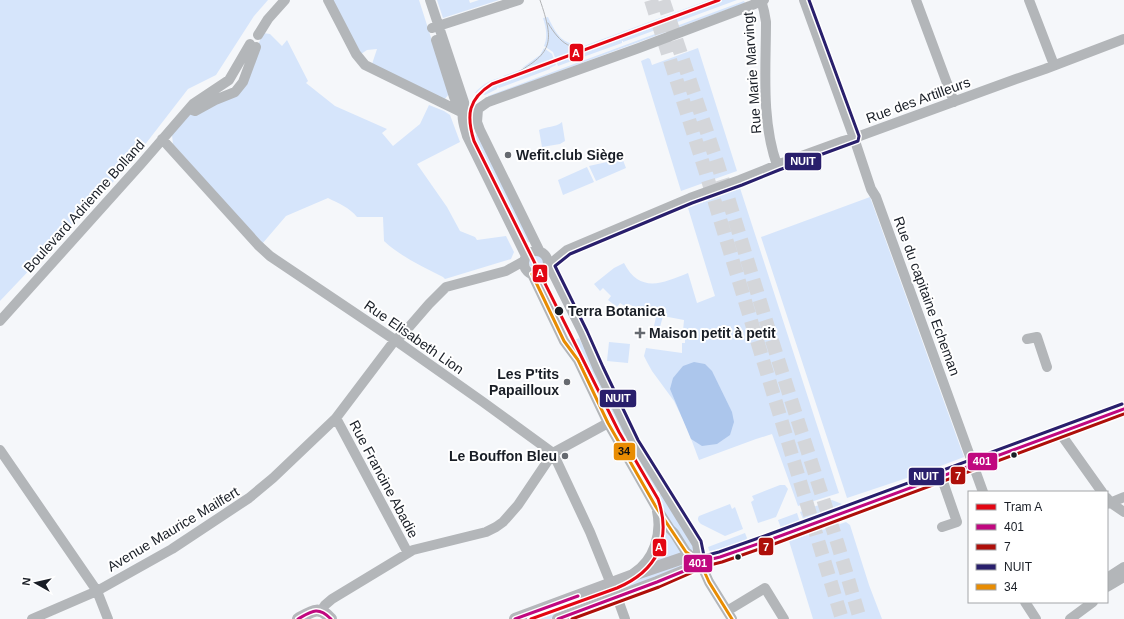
<svg xmlns="http://www.w3.org/2000/svg" width="1124" height="619" viewBox="0 0 1124 619" font-family="Arial,sans-serif">
<rect width="100%" height="100%" fill="#f5f7fa"/>
<!-- green -->
<path fill="#d6e5fb" d="M0,0H268L254,16L216,75L188,89L130,164L0,301Z
M332,0H419L449,94L444,100L372,64L377,49L367,50L361,54Z
M437,0H469L470,3L479,0H499L443,18Z
M709,0H737L623,42V41H622V43L558,66L553,52L544,46C548,37 546,27 543,18L548,17C557,36 562,44 584,46Z
M744,1L745,3L522,85L488,98V96Z
M263,33L270,34L282,46L287,40L308,81L306,83L335,106L387,129L382,133L393,146L420,124L429,105L444,111L450,115L460,142L417,164L447,207L460,231L475,237L477,240L506,236L514,252L511,259L445,279L443,277C422,266 401,257 384,241L383,217H357C350,208 338,203 328,198L286,216L262,244L173,144L172,135L191,113L242,84Z
M544,48L552,54L556,65L550,68V69L499,88L498,87L497,88V89L485,95L475,93C482,84 491,80 502,77V78L504,77L503,76L534,65L522,68L540,55Z
M698,48L737,171L681,191L641,61L648,58L650,59L652,65Z
M562,122L565,141L560,144L542,147L539,130C547,126 555,128 562,122Z
M478,134L531,241L523,245L470,137Z
M621,155L626,168L596,181L589,166L607,162Z
M587,167L594,182L563,195L558,180Z
M740,188L839,493L798,506L772,434L756,439L699,460L687,428L674,401L652,371L647,362L644,356L646,348L682,353V343H685V331H683L684,320L663,316L660,327L654,326L656,317L641,311L629,304L626,307L620,303L617,307L608,300L611,296L603,288L600,291L594,284L614,268L624,263C640,294 663,283 688,273L697,303L715,296L688,208Z
M870,197L964,457L925,472L847,498L761,237Z
M529 262a8 8 0 1 1 16 0a8 8 0 1 1-16 0Z
M579,338L627,434L620,439L571,342Z
M609,342L630,344L628,363L607,361Z
M631,440L660,490L653,495L623,444Z
M780,485H785L788,489L776,517L758,523L751,502L754,500L752,496Z
M662,493L694,546V550L691,551L654,498Z
M832,500L842,504L843,507L804,521L800,512Z
M730,504L732,509L735,507L743,529L725,536L701,524C698,521 697,519 699,516Z
M797,513L800,522L781,528L778,520Z
M661,521L682,553L644,568Z
M846,522L850,525L869,585L882,619H813L789,541Z
M745,533L747,538L745,542L714,553H710L708,547Z
M684,560L690,564L604,599L601,590Z
M598,591L601,600L550,619H522Z"/>
<!-- water -->
<path fill="#acc6ec" d="M694,362L705,364L712,371L732,412L734,422L730,435L717,444L702,446L691,439L670,389L673,378L683,366Z"/>
<g fill="none" stroke-linecap="round" stroke-linejoin="round">
<!-- highway-tunnel -->
<path stroke="#d4d6da" stroke-width="14" stroke-dasharray="14 7" stroke-linecap="butt" d="M651,0L705,170L842,619
M663,0L718,165L775,350L838,545L860,619"/>
<!-- minor -->
<path stroke="#b3b6b9" stroke-width="10" d="M328,0L356,54L365,65L463,113
M430,0L464,102C465,107 464,108 463,112C461,120 465,128 467,136L526,256
M761,0L764,11L766,22C766,69 761,120 777,165
M804,0L854,138L871,189L876,197L983,492
M916,0L954,102
M1029,0L1054,65
M432,28L519,0
M258,35L268,19L285,0
M436,40L454,97L458,106L463,113
M478,109L477,122L480,130L539,250
M192,110L195,111L215,100L235,92L243,82L256,47
M463,113L478,109L488,102L639,48L750,6L764,0
M162,139L258,245L270,256L395,340L483,402L553,453L590,532L611,584
M524 263a12 12 0 1 1 24 0a12 12 0 1 1-24 0Z
M549,265L567,250L690,198L740,180L777,165L843,141L857,137L1016,79L1045,69L1124,39
M549,265L583,333L598,369L634,442L697,544L700,562L709,582L732,619
M532,274L564,341L578,360L608,423L656,507L670,529L674,533L686,552L696,560
M0,321L141,164L193,104L229,80L250,44
M1027,339L1037,337L1047,367
M336,418L408,553
M1060,433L1102,492
M0,450L97,591L108,619
M941,476L957,522L942,527
M1107,498L1111,503L1124,512
M1107,504L1124,497
M634,573C654,560 662,534 657,511
M1107,578L1124,567
M1107,587L1124,577
M617,597L625,619
M1025,602L1036,619
M321,611L325,605L332,599L408,553L413,550L486,532L496,527L503,522L518,505L553,453L608,423
M727,611L765,588L784,619
M32,619L97,591L172,549L249,498L273,478L336,418L395,340L403,334L429,304L446,287L506,271L524,261
M1070,619L1093,602"/>
<!-- major -->
<path stroke="#b5b7bb" stroke-width="12" d="M298,619C312,611 319,605 331,619
M515,619L639,573L686,557L700,562
M558,619L657,582L689,569L700,562L720,557L772,539L1124,409"/>
<!-- tram -->
<path stroke="#b2b4b6" stroke-width="1" d="M548,23C560,43 572,54 597,45
M511,76C553,53 555,44 540,0"/>
<!-- bus-1 casing -->
<g stroke="#fff" stroke-width="6">
<path id="bus-1" d="M298,619C312,611 318,606 331,619
M515,619L578,596
M558,619L657,582L689,569L700,562L720,557L772,539L1124,409"/>
</g>
<!-- bus-2 casing -->
<g stroke="#fff" stroke-width="6">
<path id="bus-2" d="M530,619L580,601
M572,619L659,587L691,573L702,567L722,562L774,544L1124,414"/>
</g>
<!-- bus-3 casing -->
<g stroke="#fff" stroke-width="6">
<path id="bus-3" d="M809,0L859,136L858,141L779,170L742,185L692,203L570,254L555,266L587,331L603,367L638,440L701,541L704,556L719,552L770,534L1122,404"/>
</g>
<!-- bus-4 casing -->
<g stroke="#fff" stroke-width="6">
<path id="bus-4" d="M532,274L564,341L578,360L608,423L656,507L686,552L700,562L709,582L732,619"/>
</g>
<!-- bus-1 -->
<use href="#bus-1" stroke="#c0087f" stroke-width="3"/>
<!-- bus-2 -->
<use href="#bus-2" stroke="#ae0f0a" stroke-width="3"/>
<!-- bus-3 -->
<use href="#bus-3" stroke="#291f6c" stroke-width="3"/>
<!-- bus-4 -->
<use href="#bus-4" stroke="#e88c02" stroke-width="3"/>
<!-- tram-1 casing -->
<g stroke="#fff" stroke-width="6">
<path id="tram-1" d="M531,619L617,588C657,571 672,540 658,499L619,432L474,141C466,115 468,99 492,84L719,0"/>
</g>
<!-- tram-1 -->
<use href="#tram-1" stroke="#e30613" stroke-width="3"/>
</g>
<!-- markers -->
<g fill="#666a70" stroke="#fff" stroke-width="1.5">
<circle cx="508" cy="155" r="4"/>
<path d="M638 327h4v4h4v4h-4v4h-4v-4h-4v-4h4z"/>
<circle cx="567" cy="382" r="4"/>
<circle cx="565" cy="456" r="4"/>
</g>
<g fill="#191e26" stroke="#fff" stroke-width="1.5">
<circle cx="559" cy="311" r="5"/>
<circle cx="1014" cy="455" r="3.5"/>
<circle cx="738" cy="557" r="3.5"/>
</g>
<g text-anchor="middle" stroke-width="4" stroke-linejoin="round" paint-order="stroke">
<!-- street labels -->
<g font-size="14" fill="#191e26" stroke="#fff">
<text transform="translate(752 73) rotate(-94)" y="5">Rue Marie Marvingt</text>
<text transform="translate(918 100) rotate(-20)" y="5">Rue des Artilleurs</text>
<text transform="translate(84 206) rotate(-48)" y="5">Boulevard Adrienne Bolland</text>
<text transform="translate(927 296) rotate(70)" y="5">Rue du capitaine Echeman</text>
<text transform="translate(414 337) rotate(35)" y="5">Rue Elisabeth Lion</text>
<text transform="translate(384 479) rotate(62)" y="5">Rue Francine Abadie</text>
<text transform="translate(173 529) rotate(-31)" y="5">Avenue Maurice Mailfert</text>
</g>
<!-- poi labels -->
<g font-size="14" font-weight="bold" fill="#191e26" stroke="#fff" text-anchor="start">
<text x="516" y="160">Wefit.club Siège</text>
<text x="649" y="338">Maison petit à petit</text>
<text x="559" y="379" text-anchor="end">Les P'tits<tspan x="559" dy="16">Papailloux</tspan></text>
<text x="557" y="461" text-anchor="end">Le Bouffon Bleu</text>
</g>
<!-- stop labels -->
<g font-size="14" font-weight="bold" fill="#191e26" stroke="#fff" text-anchor="start">
<text x="568" y="316">Terra Botanica</text>
</g>
</g>
<g stroke="#fff" stroke-width="1.5">
<rect x="569" y="43" width="15" height="19" rx="4" fill="#e30613"/>
<rect x="784" y="152" width="38" height="19" rx="4" fill="#291f6c"/>
<rect x="532" y="264" width="16" height="19" rx="4" fill="#e30613"/>
<rect x="599" y="389" width="38" height="19" rx="4" fill="#291f6c"/>
<rect x="613" y="442" width="23" height="19" rx="4" fill="#e88c02"/>
<rect x="967" y="452" width="31" height="19" rx="4" fill="#c0087f"/>
<rect x="950" y="466" width="16" height="19" rx="4" fill="#ae0f0a"/>
<rect x="908" y="467" width="37" height="19" rx="4" fill="#291f6c"/>
<rect x="758" y="537" width="16" height="19" rx="4" fill="#ae0f0a"/>
<rect x="652" y="538" width="15" height="19" rx="4" fill="#e30613"/>
<rect x="683" y="554" width="30" height="19" rx="4" fill="#c0087f"/>
</g>
<g font-size="11" text-anchor="middle" font-weight="bold" fill="#fff">
<text x="576" y="57">A</text>
<text x="803" y="165">NUIT</text>
<text x="540" y="277">A</text>
<text x="618" y="402">NUIT</text>
<text x="982" y="465">401</text>
<text x="958" y="480">7</text>
<text x="926" y="480">NUIT</text>
<text x="766" y="551">7</text>
<text x="659" y="551">A</text>
<text x="698" y="567">401</text>
</g>
<g font-size="11" text-anchor="middle" font-weight="bold" fill="#111">
<text x="624" y="455">34</text>
</g>
<!-- legend -->
<rect x="968" y="491" width="140" height="112" fill="#ffffff" stroke="#a3a5a8"/>
<rect x="976" y="504" width="20" height="6" fill="#e30613" stroke="#a3a5a8"/>
<text x="1004" y="511" font-size="12" fill="#191e26">Tram A</text>
<rect x="976" y="524" width="20" height="6" fill="#c0087f" stroke="#a3a5a8"/>
<text x="1004" y="531" font-size="12" fill="#191e26">401</text>
<rect x="976" y="544" width="20" height="6" fill="#ae0f0a" stroke="#a3a5a8"/>
<text x="1004" y="551" font-size="12" fill="#191e26">7</text>
<rect x="976" y="564" width="20" height="6" fill="#291f6c" stroke="#a3a5a8"/>
<text x="1004" y="571" font-size="12" fill="#191e26">NUIT</text>
<rect x="976" y="584" width="20" height="6" fill="#e88c02" stroke="#a3a5a8"/>
<text x="1004" y="591" font-size="12" fill="#191e26">34</text>
<!-- north arrow -->
<g transform="translate(36 583) rotate(278)" stroke="#ffffff" stroke-width="3" paint-order="stroke">
<path d="M0-3L7 15L0 10L-7 15Z" fill="#191e26"/>
<text y="-6" font-size="11" font-weight="bold" text-anchor="middle" fill="#191e26">N</text>
</g>
</svg>
